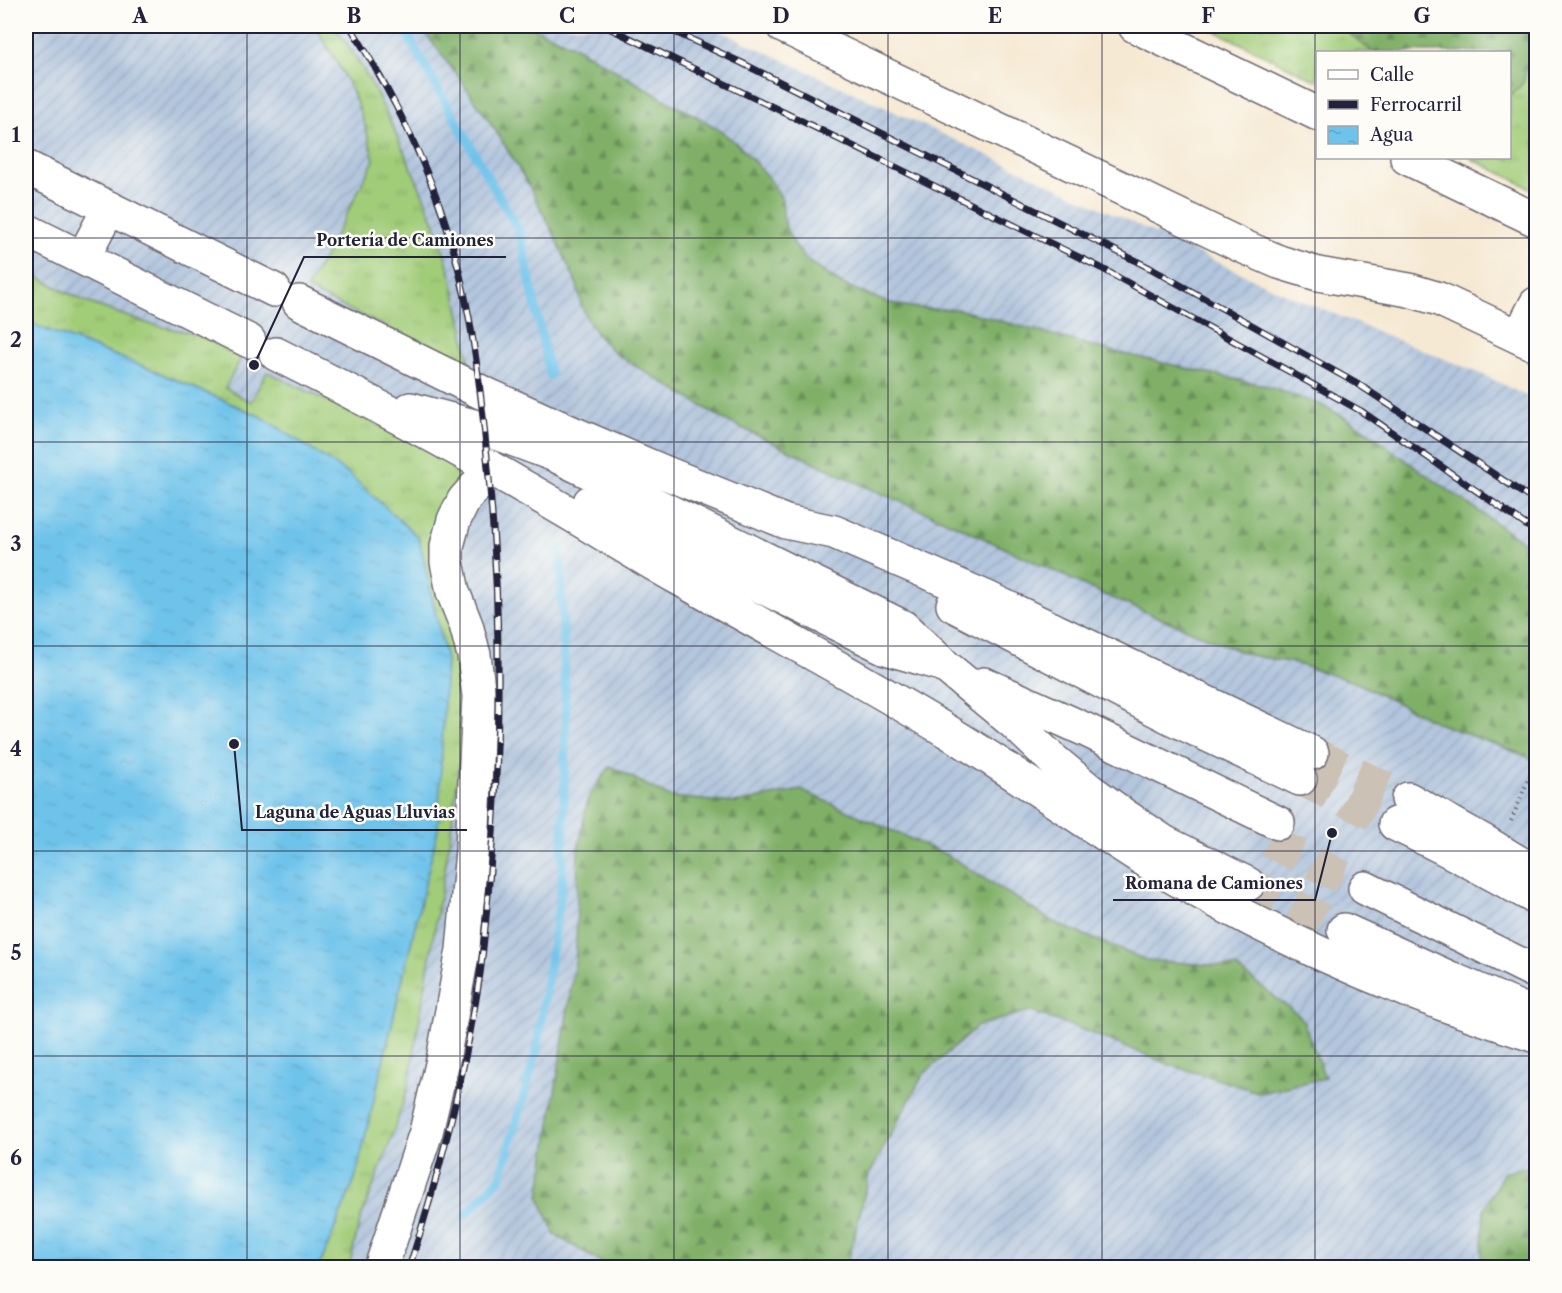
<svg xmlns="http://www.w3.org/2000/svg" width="1562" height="1293" viewBox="0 0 1562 1293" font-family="'Libre Caslon Text',serif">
<defs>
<pattern id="industrial-furrows" width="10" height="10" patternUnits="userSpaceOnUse" patternTransform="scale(1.5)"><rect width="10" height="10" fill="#b4c6dd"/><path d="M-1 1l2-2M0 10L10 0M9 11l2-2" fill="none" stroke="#9aaabf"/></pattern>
<pattern id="grass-tufts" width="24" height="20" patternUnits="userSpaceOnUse" patternTransform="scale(1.5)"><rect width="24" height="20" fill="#a1cc78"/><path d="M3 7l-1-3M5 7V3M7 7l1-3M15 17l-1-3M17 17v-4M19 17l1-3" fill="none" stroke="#8aaf69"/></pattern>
<pattern id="forest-firs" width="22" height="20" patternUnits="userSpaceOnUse" patternTransform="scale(1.5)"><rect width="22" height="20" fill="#80b068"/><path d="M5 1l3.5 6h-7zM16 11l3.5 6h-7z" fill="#688f57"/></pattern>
<pattern id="water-ripples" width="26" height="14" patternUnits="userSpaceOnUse" patternTransform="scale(1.5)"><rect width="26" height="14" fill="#6ec3eb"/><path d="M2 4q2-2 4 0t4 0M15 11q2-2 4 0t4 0" fill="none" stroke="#5fa7ca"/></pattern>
</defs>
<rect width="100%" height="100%" fill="#fdfcf7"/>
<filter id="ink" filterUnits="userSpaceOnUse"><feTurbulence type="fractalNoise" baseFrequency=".0167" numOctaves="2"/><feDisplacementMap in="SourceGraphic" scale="12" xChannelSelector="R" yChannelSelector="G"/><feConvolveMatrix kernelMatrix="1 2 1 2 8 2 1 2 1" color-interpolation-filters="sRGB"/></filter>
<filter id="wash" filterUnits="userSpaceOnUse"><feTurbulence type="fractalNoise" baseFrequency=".008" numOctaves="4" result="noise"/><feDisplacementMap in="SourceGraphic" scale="24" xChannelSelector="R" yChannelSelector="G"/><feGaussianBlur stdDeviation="1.35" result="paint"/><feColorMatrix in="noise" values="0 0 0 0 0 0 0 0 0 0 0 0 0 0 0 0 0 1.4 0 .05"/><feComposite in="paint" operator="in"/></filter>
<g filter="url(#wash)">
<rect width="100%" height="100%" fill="#f6e9d3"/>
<!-- industrial -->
<path fill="url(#industrial-furrows)" d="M26,26H710L1290,296L1484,375L1536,401V1267H26Z"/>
<!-- grass -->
<path fill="url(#grass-tufts)" stroke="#62775a" stroke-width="1.5" d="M315,26H333C361,60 381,100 399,141C418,182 437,224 449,269C458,301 464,334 470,367L306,289L324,258L374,160C371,148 368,135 364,123C353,88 334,56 315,26Z
M1205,26H1314L1342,28L1373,52H1318L1317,81Z
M1530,26H1536V191L1470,158H1510V96L1523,83L1532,46Z
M26,270L58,288L89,303L146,323L199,335L241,358L225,388L251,402L267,372L469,468L462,489L458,633L463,688L461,754L449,844L408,1088L388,1148L360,1220L349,1267H319L356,1176L262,417L148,368L26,322Z"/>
<!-- forest -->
<path fill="url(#forest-firs)" stroke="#516952" stroke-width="1.5" d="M420,26H530L574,46L674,105L696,116L717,128L736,143L753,160L769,179L782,199L783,215L787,231L795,245L804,257L813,265L842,284L886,302L909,307L933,309H957L1111,351L1266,386L1319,404L1348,419L1376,437L1401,457L1536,551V762L1526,756L1440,724L1357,683L1294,663L1249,655L1107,596L953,524L864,486L723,419L616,354L599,337L588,321L581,304L577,285L554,234L528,184L496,131L460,79Z
M1314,26H1530L1532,46L1523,83L1510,96V52H1373L1342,28Z
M610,766L670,797L735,803L801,790L949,856L1055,923L1146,960L1236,967L1302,1018L1325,1078L1261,1093L1168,1064L1083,1030L1029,1011L978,1026L923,1075L869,1175L847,1267H609L555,1235L539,1197L576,955L578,851L588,798Z
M1536,1165V1267H1481L1484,1209L1504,1172Z"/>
<!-- water -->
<path fill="url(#water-ripples)" stroke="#487293" stroke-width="1.5" d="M26,322L148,368L262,417L349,474L419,538L446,659L438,829L356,1176L319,1267H26Z"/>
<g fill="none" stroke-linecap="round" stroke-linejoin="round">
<!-- stream -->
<path stroke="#6ec3eb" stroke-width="9" d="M402,26L520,233L550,375
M466,1214L500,1178L536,1053L562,885L566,714L560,550"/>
</g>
</g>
<g filter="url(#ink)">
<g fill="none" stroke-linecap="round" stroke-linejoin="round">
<!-- minor-tunnel -->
<path stroke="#ccc1b5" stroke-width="33" stroke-dasharray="33 16" stroke-linecap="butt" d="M1312,753L1408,799
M1300,779L1395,824
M1269,841L1365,888
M1248,884L1344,930"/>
<!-- minor casing -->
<g stroke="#6c6870" stroke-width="36">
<path id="minor" d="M783,26L1242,246L1279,262L1318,274L1409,290L1439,299L1536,345
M1135,26L1318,114
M1407,158L1536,220
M26,167L274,290
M26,230L249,341
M83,258L109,208
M299,302L481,392L570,432L661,471L786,522L834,532L985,597L1312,753
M1519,337L1536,304
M276,354C360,396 443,440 524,487C577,517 627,549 680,579C772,631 865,681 955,736C1025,779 1091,827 1161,870C1279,940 1406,995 1536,1036
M410,409L488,430L555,455L903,627L945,666L1013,722L1052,759L1088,789L1125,816L1164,842L1248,884
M590,502L886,648L937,663
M953,605L1172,718L1300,779
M984,684L1086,730L1278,823
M1408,799L1483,841L1536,873
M1395,824C1444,847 1490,872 1536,898
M1365,888L1536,972
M1344,930L1454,980L1536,1015
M381,1268L426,1132L443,1060L463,950L472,851L479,696L474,655L466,625L453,592L447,562V546L454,520L464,500L478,484L488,466"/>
</g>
<!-- path -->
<path stroke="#6c6870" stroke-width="4" stroke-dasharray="1.5 4.5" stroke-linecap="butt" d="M1511,821L1536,761"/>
<!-- minor -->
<use href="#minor" stroke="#fff" stroke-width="33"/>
<!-- rail casing -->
<g stroke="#22223b" stroke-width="7">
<path id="rail" d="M350,26C391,91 426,159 449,234C472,310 481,389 488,468C500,589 501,712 493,834C489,880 486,928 480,974C465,1074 440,1172 409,1268
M605,26L812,126L1101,268L1361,411L1536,532
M662,26L742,63L1150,268L1361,386L1536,502"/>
</g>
<!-- rail -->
<use href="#rail" stroke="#fdfcf7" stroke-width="4.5" stroke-dasharray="14" stroke-linecap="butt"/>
</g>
</g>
<!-- grid -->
<path fill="none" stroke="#22223b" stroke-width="1.5" stroke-opacity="0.55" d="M247,26V1268M460,26V1268M674,26V1268M888,26V1268M1102,26V1268M1315,26V1268M26,238H1536M26,442H1536M26,646H1536M26,851H1536M26,1056H1536"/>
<!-- callouts -->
<path fill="none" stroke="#22223b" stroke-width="2" d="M254 365L304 257H506M234 744L242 830H467M1332 833L1315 900H1113"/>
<g fill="#22223b" stroke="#fdfcf7" stroke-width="2">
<circle cx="254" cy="365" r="6"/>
<circle cx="234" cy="744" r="6"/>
<circle cx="1332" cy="833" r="6"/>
</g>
<g font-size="16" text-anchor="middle" font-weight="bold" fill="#22223b" stroke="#fdfcf7" stroke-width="5" stroke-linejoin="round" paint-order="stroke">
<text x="405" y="246">Portería de Camiones</text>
<text x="355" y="818">Laguna de Aguas Lluvias</text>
<text x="1214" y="889">Romana de Camiones</text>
</g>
<!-- margin -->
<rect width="1562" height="1293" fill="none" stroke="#fdfcf7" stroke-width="66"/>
<!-- legend -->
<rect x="1316" y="51" width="195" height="108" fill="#fdfcf7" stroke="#a5a5ac" stroke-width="1.5"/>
<rect x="1328" y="70" width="30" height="9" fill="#ffffff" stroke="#a5a5ac" stroke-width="1.5"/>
<text x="1370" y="81" font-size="18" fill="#22223b">Calle</text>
<rect x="1328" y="100" width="30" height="9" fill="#22223b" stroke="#a5a5ac" stroke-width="1.5"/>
<text x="1370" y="111" font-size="18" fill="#22223b">Ferrocarril</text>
<rect x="1328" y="126" width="30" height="18" fill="url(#water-ripples)" stroke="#a5a5ac" stroke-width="1.5"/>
<text x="1370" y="141" font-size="18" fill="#22223b">Agua</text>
<rect x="33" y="33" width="1496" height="1227" fill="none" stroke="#22223b" stroke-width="2"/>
<g font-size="20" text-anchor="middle" font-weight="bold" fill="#22223b">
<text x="140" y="23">A</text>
<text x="354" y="23">B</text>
<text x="567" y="23">C</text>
<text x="781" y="23">D</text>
<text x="995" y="23">E</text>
<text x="1208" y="23">F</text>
<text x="1422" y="23">G</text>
<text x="16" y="142">1</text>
<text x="16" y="347">2</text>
<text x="16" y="551">3</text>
<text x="16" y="756">4</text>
<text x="16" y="960">5</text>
<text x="16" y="1165">6</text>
</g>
</svg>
